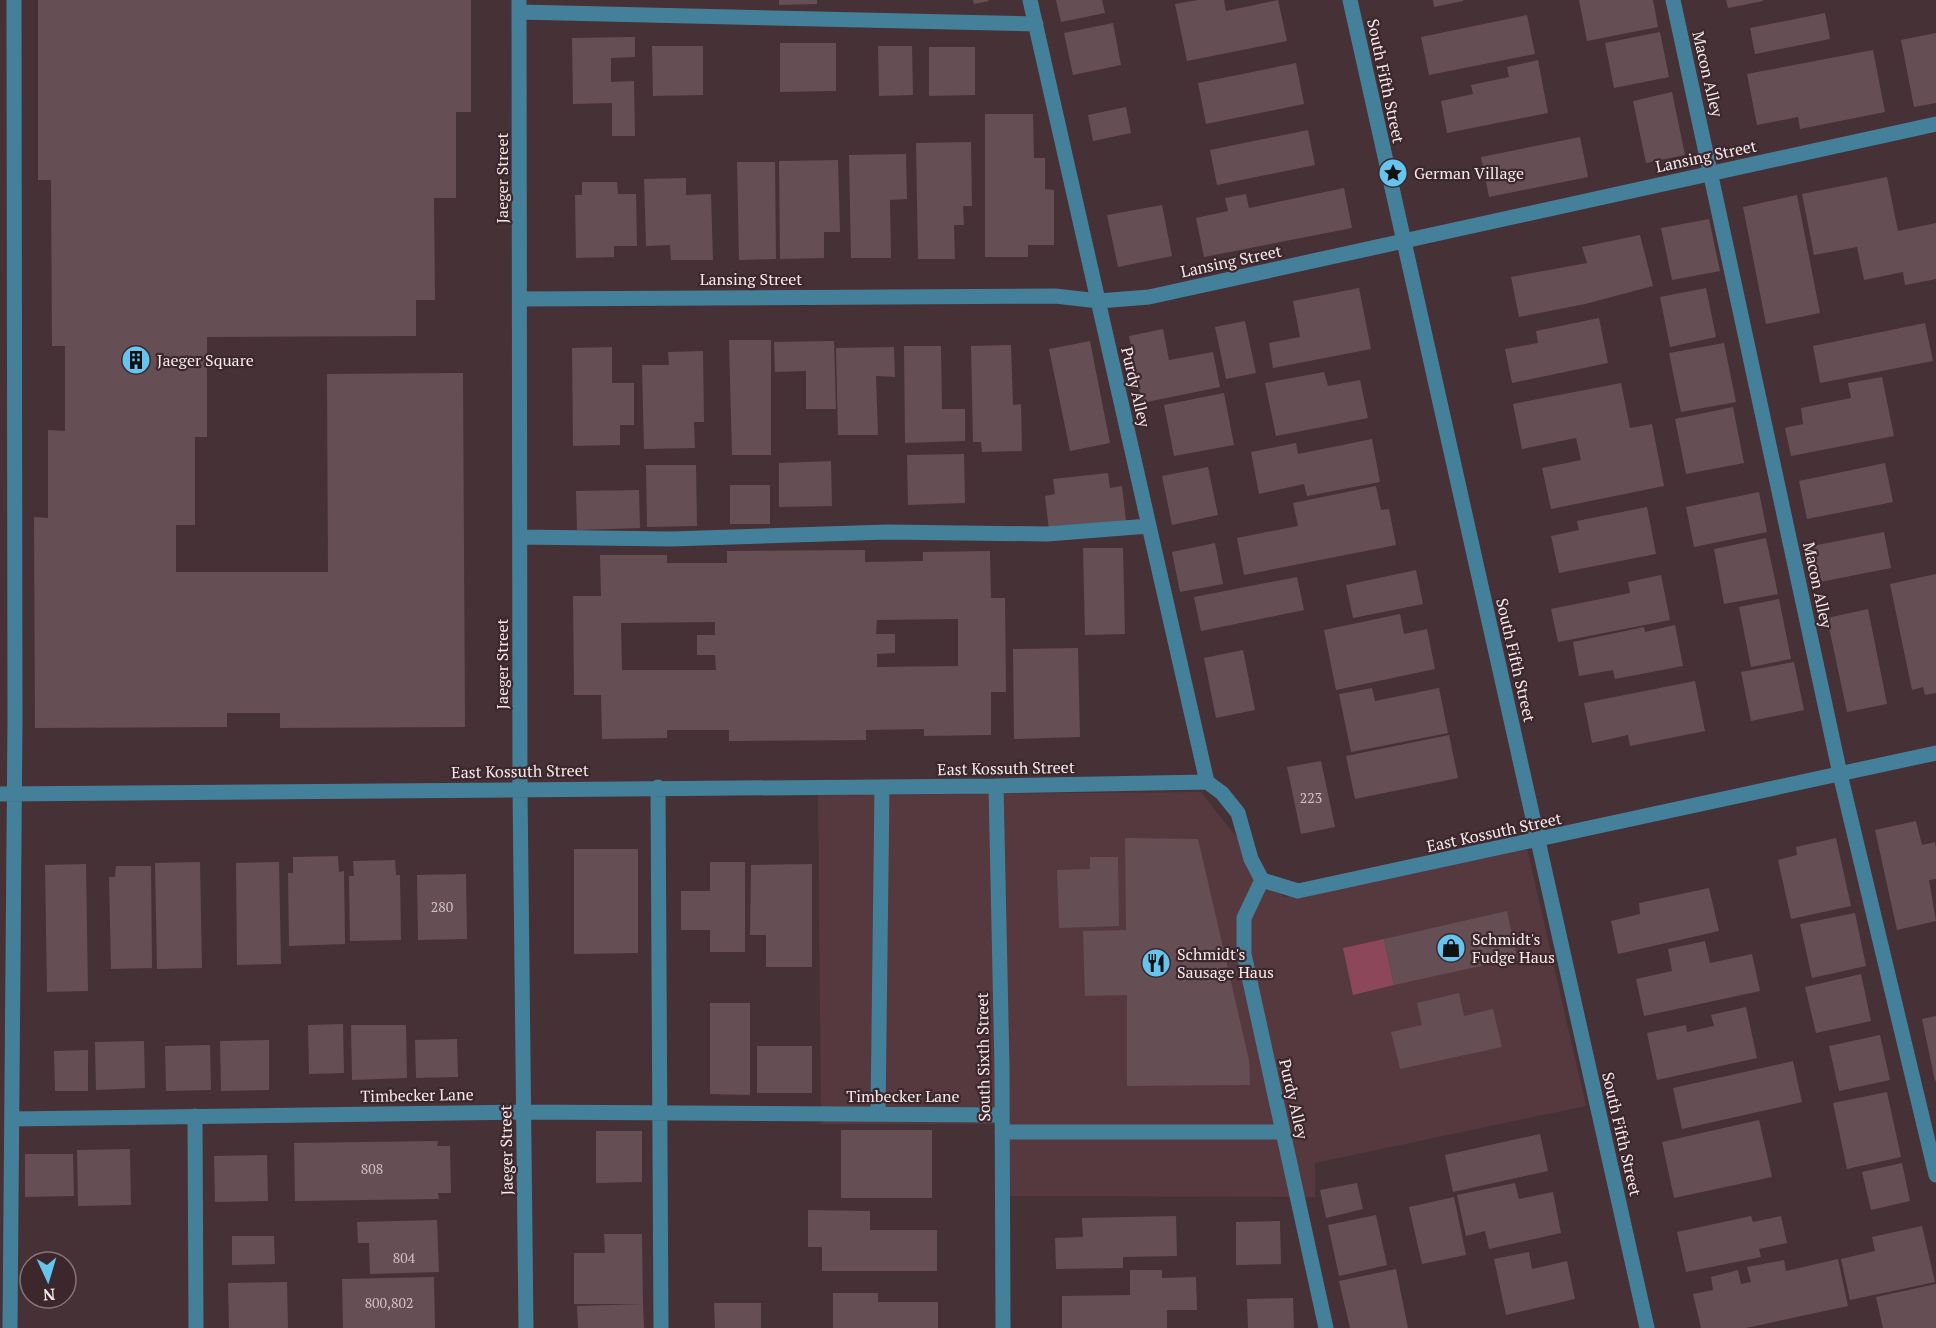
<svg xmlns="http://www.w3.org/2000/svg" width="1936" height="1328" viewBox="0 0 1936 1328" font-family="'PT Serif',serif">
<rect width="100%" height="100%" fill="#463136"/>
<!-- built -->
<path fill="#55393f" d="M1201,792L1284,897L1527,848L1586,1106L1315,1163V1197L995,1196V1124H821L818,795Z"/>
<!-- green -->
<path fill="#8d475a" d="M1384,939L1394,985L1353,995L1343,948Z"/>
<!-- building -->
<path fill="#664f54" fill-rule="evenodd" d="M38,0H471V112H456V198H434L435,300H416V336L207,337V437H195V525H176V572H328L327,374L463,373L465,727L280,728V713H227V727L35,728L34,517L48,518V430L65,431V346H52L51,180H38Z
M779,0H817V4L779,5Z
M973,0H988L989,1L974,4Z
M1056,0H1102L1105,13L1061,22Z
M1198,0H1224L1226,11L1278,0L1287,41L1187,61L1175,4Z
M1433,0H1463V1L1434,7Z
M1579,0H1653L1658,27L1587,41Z
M1726,0H1763V1L1728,8Z
M1825,13L1830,39L1755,54L1750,28Z
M1527,15L1535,54L1429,75L1421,37Z
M1113,23L1121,65L1073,75L1064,33Z
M1660,32L1669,77L1614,88L1605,43Z
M1936,33V103L1914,107L1901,40Z
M635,37V57L611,58V82L634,81L635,136H612V103L573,104L572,38Z
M780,43H836V91L780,92Z
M652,46H703V95L653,96Z
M878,46H912L913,95L879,96Z
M929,47H975V95L929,96Z
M1873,50L1885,112L1800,129L1798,117L1757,125L1747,74Z
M1538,60L1548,113L1447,133L1441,101L1473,94L1471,85L1509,77L1507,67Z
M1296,63L1304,104L1206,124L1198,83Z
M1672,92L1685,155L1646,163L1633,101Z
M1126,107L1131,133L1093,141L1088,115Z
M985,114H1033L1034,158H1045V189L1054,190V245H1028V257H985Z
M1308,130L1315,165L1217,185L1210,150Z
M1580,137L1588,177L1489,197L1481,157Z
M971,142L972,206H963L964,225H954L955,259H918L916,143Z
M906,154L907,199L890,200L891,258H851L849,155Z
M838,160L840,232H824V258L780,259L779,161Z
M737,162H775L776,259L739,260Z
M1887,177L1898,231L1936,223V279L1905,285L1903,272L1864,280L1857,247L1814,255L1802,194Z
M686,178V195L711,194L713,260H671L670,245L646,246L644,179Z
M582,182H617L618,194H636L637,246H614V257L576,258L575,195H582Z
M1344,188L1352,228L1204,257L1196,218L1228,211L1225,198L1246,194L1249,208Z
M1797,195L1820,313L1766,324L1743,207Z
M1162,205L1172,256L1118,267L1107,215Z
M1709,219L1720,271L1672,280L1661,228Z
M1640,235L1653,286L1585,304L1519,317L1511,277L1587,263L1582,247Z
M1359,288L1371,349L1273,368L1269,343L1300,337L1293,301Z
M1706,288L1716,337L1670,347L1660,297Z
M1599,318L1608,363L1512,383L1505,349L1538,343L1536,331Z
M1245,321L1256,373L1226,379L1215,327Z
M1925,323L1933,361L1820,383L1813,346Z
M1163,329L1169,360L1213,352L1220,387L1142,403L1129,336Z
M729,340H771V455H732Z
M834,341L836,409H806V371L775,372L774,342Z
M1090,341L1110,443L1070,451L1049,349Z
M1724,343L1736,402L1681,412L1669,353Z
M1011,345L1013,405L1021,404L1022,451L982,452L981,442H973L971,346Z
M904,346H941L942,409H965V441L905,443Z
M612,347V383H634V425H620V445L573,446L572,348Z
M894,347L895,377L876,376L878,435H838L836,348Z
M703,351L704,422H694L695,448L644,449L642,365H669L668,352Z
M1324,372L1328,386L1360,380L1368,418L1276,436L1265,383Z
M1882,377L1894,436L1791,456L1785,428L1803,424L1801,408L1851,398L1848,383Z
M1621,383L1630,428L1652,424L1664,486L1551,509L1542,468L1581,460L1576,438L1522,449L1513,404Z
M1224,393L1234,445L1174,456L1164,405Z
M1733,407L1744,463L1686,474L1675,419Z
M1372,439L1380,482L1307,496L1304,484L1259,494L1251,452L1296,443L1298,454Z
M964,454L965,503L908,505L907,455Z
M831,461L832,506L779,507V463Z
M1885,463L1893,502L1807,519L1799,481Z
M646,465H696L697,526L647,527Z
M1208,467L1218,515L1172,525L1162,476Z
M1108,473L1110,488L1122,486L1126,521L1049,530L1045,496L1055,494L1053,479Z
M730,485H770V524H730Z
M1376,486L1381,510L1389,509L1396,545L1244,575L1237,538L1298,526L1293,503Z
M639,490L640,528L577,530L576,491Z
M1759,492L1767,532L1694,547L1686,507Z
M1647,507L1656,554L1559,573L1551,536L1579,530L1577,521Z
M1884,532L1891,568L1820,582L1812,546Z
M1766,538L1778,594L1724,604L1714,549Z
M1215,543L1223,584L1180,592L1172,552Z
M1083,548H1123L1125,634L1085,635Z
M865,550V562L923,561V552L990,551L991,598H1005L1006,692H991V735L924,736V729L866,730V740L729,741V730H667V738L602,739L601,695H574L573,596H601L600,555H667V563H727V551ZM958,619V666L877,667V654L895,653V634H876L877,620ZM715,622V635H697V655H715L716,670H622L621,623Z
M1416,570L1423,604L1353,618L1346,585Z
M1936,574V693L1925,695L1923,687L1912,690L1890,584Z
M1661,575L1670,620L1558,642L1551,609L1630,593L1628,582Z
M1297,577L1304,610L1201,631L1194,597Z
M1779,599L1791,659L1751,667L1739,607Z
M1868,609L1887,704L1847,712L1827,618Z
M1400,614L1404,634L1427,629L1435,669L1336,690L1324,630Z
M1675,625L1683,666L1615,679L1613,670L1579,676L1573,642L1644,627L1645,632Z
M1078,648L1080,737L1014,739L1013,649Z
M1243,650L1255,710L1216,718L1204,658Z
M1794,662L1804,710L1751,721L1741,672Z
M1695,681L1705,731L1630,746L1628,735L1592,743L1584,703Z
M1372,688L1375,701L1439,688L1448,733L1351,752L1339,694Z
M1449,735L1458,778L1355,799L1346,756Z
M1321,761L1335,827L1301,834L1287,767Z
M1916,821L1922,845L1935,842L1936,848V879L1929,880L1936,921L1897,930L1875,830Z
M1125,838L1198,839L1249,1060L1250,1085L1127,1086V995L1085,996L1083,931L1126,930Z
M1836,838L1851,906L1791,919L1778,860L1797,855L1796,847Z
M574,849H638V953L574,954Z
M338,856L339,872L344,871L345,944L289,946L288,873H293V857Z
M1090,857H1118L1119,926L1059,928L1057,870L1090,869Z
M395,860L396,875H400L401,940L350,941L349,876H354L353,861Z
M200,862L202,968L157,969L155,863Z
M279,862L281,964L237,965L236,863Z
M710,862H745V952H710V930H681V891H710Z
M86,864L88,991L47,992L45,865Z
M812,864V967H766V935H750L751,865Z
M116,866H151L152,968L111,969L109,877H115Z
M466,874L467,939L418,940L417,875Z
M1709,888L1719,931L1618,954L1611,921L1640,914L1639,903Z
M1507,911L1517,958L1394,985L1384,939Z
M1855,913L1866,966L1812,978L1800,924Z
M1705,941L1710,963L1752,954L1760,991L1644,1016L1636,979L1672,971L1668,949Z
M1861,974L1871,1021L1816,1033L1805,987Z
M1459,993L1464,1016L1493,1009L1502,1047L1400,1069L1391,1032L1422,1025L1417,1003Z
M710,1003H750V1095L710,1094Z
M1746,1007L1757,1058L1657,1080L1647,1033L1686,1025L1687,1032L1714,1026L1711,1015Z
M1936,1016V1080L1935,1081L1922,1019Z
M343,1024L344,1073L309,1074L308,1025Z
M351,1025H406L407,1078L352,1080Z
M1880,1035L1890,1080L1839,1091L1829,1046Z
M457,1039L458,1077L416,1078L415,1040Z
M269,1040V1090L221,1091L220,1041Z
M144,1041L145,1088L96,1090L95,1042Z
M210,1045L211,1090L166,1091L165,1046Z
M757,1046H812V1093H757Z
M88,1050V1091H55L54,1051Z
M1793,1061L1802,1102L1682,1129L1673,1088Z
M1887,1092L1901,1157L1847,1169L1833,1103Z
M1759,1120L1772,1177L1674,1198L1662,1142Z
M841,1130H932V1198H841Z
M596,1131H642V1182L596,1183Z
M1540,1134L1548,1171L1453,1192L1445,1155Z
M438,1141L437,1146H450L451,1193H438L439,1199L295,1201L294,1143Z
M130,1149L131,1205L78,1206L77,1150Z
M25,1154H73L74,1196L25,1197Z
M267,1155L268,1201L215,1202L214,1156Z
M1902,1163L1910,1201L1871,1210L1862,1172Z
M1357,1183L1363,1209L1326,1218L1320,1190Z
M1515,1183L1519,1199L1553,1192L1561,1233L1489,1249L1485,1231L1466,1236L1457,1195Z
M1454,1197L1466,1255L1422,1264L1409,1207Z
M808,1210L870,1211V1230H937V1271H822V1247H808Z
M1376,1215L1387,1265L1339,1276L1328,1225Z
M1176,1216L1177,1256L1123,1257V1268L1056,1269L1055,1238L1083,1237L1082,1218Z
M1751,1216L1753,1222L1781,1216L1787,1243L1759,1249L1761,1257L1686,1272L1677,1232Z
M437,1220L439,1272L370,1274L369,1243H358L357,1222Z
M1280,1221L1281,1264L1236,1265V1222Z
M1922,1226L1935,1282L1850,1300L1841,1259L1875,1251L1872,1237Z
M604,1234H642L643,1304H574V1253H605Z
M232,1236H274L275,1264L232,1265Z
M1529,1252L1532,1269L1567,1261L1575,1299L1506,1315L1494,1259Z
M1838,1259L1848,1306L1746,1328H1701L1693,1294L1713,1290L1711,1277L1738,1270L1741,1284L1751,1282L1747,1267L1784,1260L1786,1271Z
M1396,1269L1408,1328H1350L1339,1281Z
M1130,1270H1162V1278L1196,1277L1197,1310H1167V1328H1062V1296L1130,1295Z
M434,1277L435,1328H343L342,1279Z
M287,1282L288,1328H229L228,1283Z
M1936,1284V1328H1883L1876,1297Z
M833,1293H878V1302H938V1328H833Z
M1293,1298L1294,1328H1248L1247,1299Z
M714,1303H761V1328H715Z
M643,1304L644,1328H578L577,1306Z"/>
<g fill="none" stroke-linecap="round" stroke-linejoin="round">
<!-- minor -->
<path stroke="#45809a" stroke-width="15" d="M519,0L520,789L526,1328
M1030,0L1207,782
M1350,0L1647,1328
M1673,0L1840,774L1936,1175
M519,12L1036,24
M520,299L1055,296L1099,301L1149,297L1936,124
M520,537L671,539L887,532L1047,534L1149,526
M996,786L1002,1067L1003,1328
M658,787L661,1328
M0,794L996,786L1207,782L1222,793L1238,813L1251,859L1262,880L1298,891L1936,753
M1262,880L1244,918V954L1326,1328
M878,1114L882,787
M195,1116L196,1328
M12,1119L524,1112L1002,1115
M1002,1132H1283
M10,1328L15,720L14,0"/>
</g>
<!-- icons -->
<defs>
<g id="sight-disc" transform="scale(1.5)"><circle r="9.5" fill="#65c5ef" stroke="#3b272c"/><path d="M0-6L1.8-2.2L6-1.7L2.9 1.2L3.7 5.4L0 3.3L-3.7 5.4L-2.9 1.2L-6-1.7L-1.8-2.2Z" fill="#111"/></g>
<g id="building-disc" transform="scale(1.5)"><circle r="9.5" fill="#65c5ef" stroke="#3b272c"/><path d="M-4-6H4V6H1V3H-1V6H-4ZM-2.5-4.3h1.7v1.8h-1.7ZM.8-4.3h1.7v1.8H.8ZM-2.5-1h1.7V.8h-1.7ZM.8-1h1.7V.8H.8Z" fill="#111"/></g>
<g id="shop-disc" transform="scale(1.5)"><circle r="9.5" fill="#65c5ef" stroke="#3b272c"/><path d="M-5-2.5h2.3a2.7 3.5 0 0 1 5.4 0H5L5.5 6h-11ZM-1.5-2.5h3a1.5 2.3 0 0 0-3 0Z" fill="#111"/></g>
<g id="restaurant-disc" transform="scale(1.5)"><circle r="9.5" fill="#65c5ef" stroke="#3b272c"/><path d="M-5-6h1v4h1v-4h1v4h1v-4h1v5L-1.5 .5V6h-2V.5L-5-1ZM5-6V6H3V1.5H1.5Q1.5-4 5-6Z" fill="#111"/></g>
</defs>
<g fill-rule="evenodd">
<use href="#sight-disc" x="1393" y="173"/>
<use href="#building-disc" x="136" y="360"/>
<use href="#shop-disc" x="1451" y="948"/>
<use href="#restaurant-disc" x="1156" y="963"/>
</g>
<g text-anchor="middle" stroke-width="4.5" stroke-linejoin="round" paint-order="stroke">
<!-- number labels -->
<g font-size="14" fill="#d2c2c5">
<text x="1311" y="803">223</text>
<text x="442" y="912">280</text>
<text x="372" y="1174">808</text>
<text x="404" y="1263">804</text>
<text x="389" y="1308">800,802</text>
</g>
<!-- street labels -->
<g font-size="16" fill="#f6e9eb" stroke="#3b272c">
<text transform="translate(1708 74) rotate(77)" y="6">Macon Alley</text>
<text transform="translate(1386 81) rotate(78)" y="6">South Fifth Street</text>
<text transform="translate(1706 156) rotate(-12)" y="6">Lansing Street</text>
<text transform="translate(502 178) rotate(-90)" y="6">Jaeger Street</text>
<text transform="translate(1231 261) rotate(-12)" y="6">Lansing Street</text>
<text x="751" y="285">Lansing Street</text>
<text transform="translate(1136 387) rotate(77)" y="6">Purdy Alley</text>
<text transform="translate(1818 585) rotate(78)" y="6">Macon Alley</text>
<text transform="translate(1516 660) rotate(77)" y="6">South Fifth Street</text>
<text transform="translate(502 664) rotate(-90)" y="6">Jaeger Street</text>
<text transform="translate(1006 768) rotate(-1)" y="6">East Kossuth Street</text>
<text transform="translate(520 771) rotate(-1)" y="6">East Kossuth Street</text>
<text transform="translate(1494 832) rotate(-12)" y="6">East Kossuth Street</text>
<text transform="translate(983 1057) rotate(-91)" y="6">South Sixth Street</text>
<text transform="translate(417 1095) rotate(-1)" y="6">Timbecker Lane</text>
<text x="903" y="1102">Timbecker Lane</text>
<text transform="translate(1294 1099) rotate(77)" y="6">Purdy Alley</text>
<text transform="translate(1622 1134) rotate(77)" y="6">South Fifth Street</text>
<text transform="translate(506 1150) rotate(-91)" y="6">Jaeger Street</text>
</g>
<!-- poi labels -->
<g font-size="16" fill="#f6e9eb" stroke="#3b272c" text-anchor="start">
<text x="1414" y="179">German Village</text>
<text x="157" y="366">Jaeger Square</text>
<text x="1472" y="945">Schmidt's<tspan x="1472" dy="18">Fudge Haus</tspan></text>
<text x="1177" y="960">Schmidt's<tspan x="1177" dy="18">Sausage Haus</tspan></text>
</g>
</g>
<!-- north arrow -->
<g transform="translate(48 1280) rotate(176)"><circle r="28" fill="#3b272c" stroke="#867578" stroke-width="1.5"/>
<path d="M0-4.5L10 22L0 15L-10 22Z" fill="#65c5ef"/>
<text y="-9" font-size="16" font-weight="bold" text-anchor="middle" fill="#f6e9eb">N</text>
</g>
</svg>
